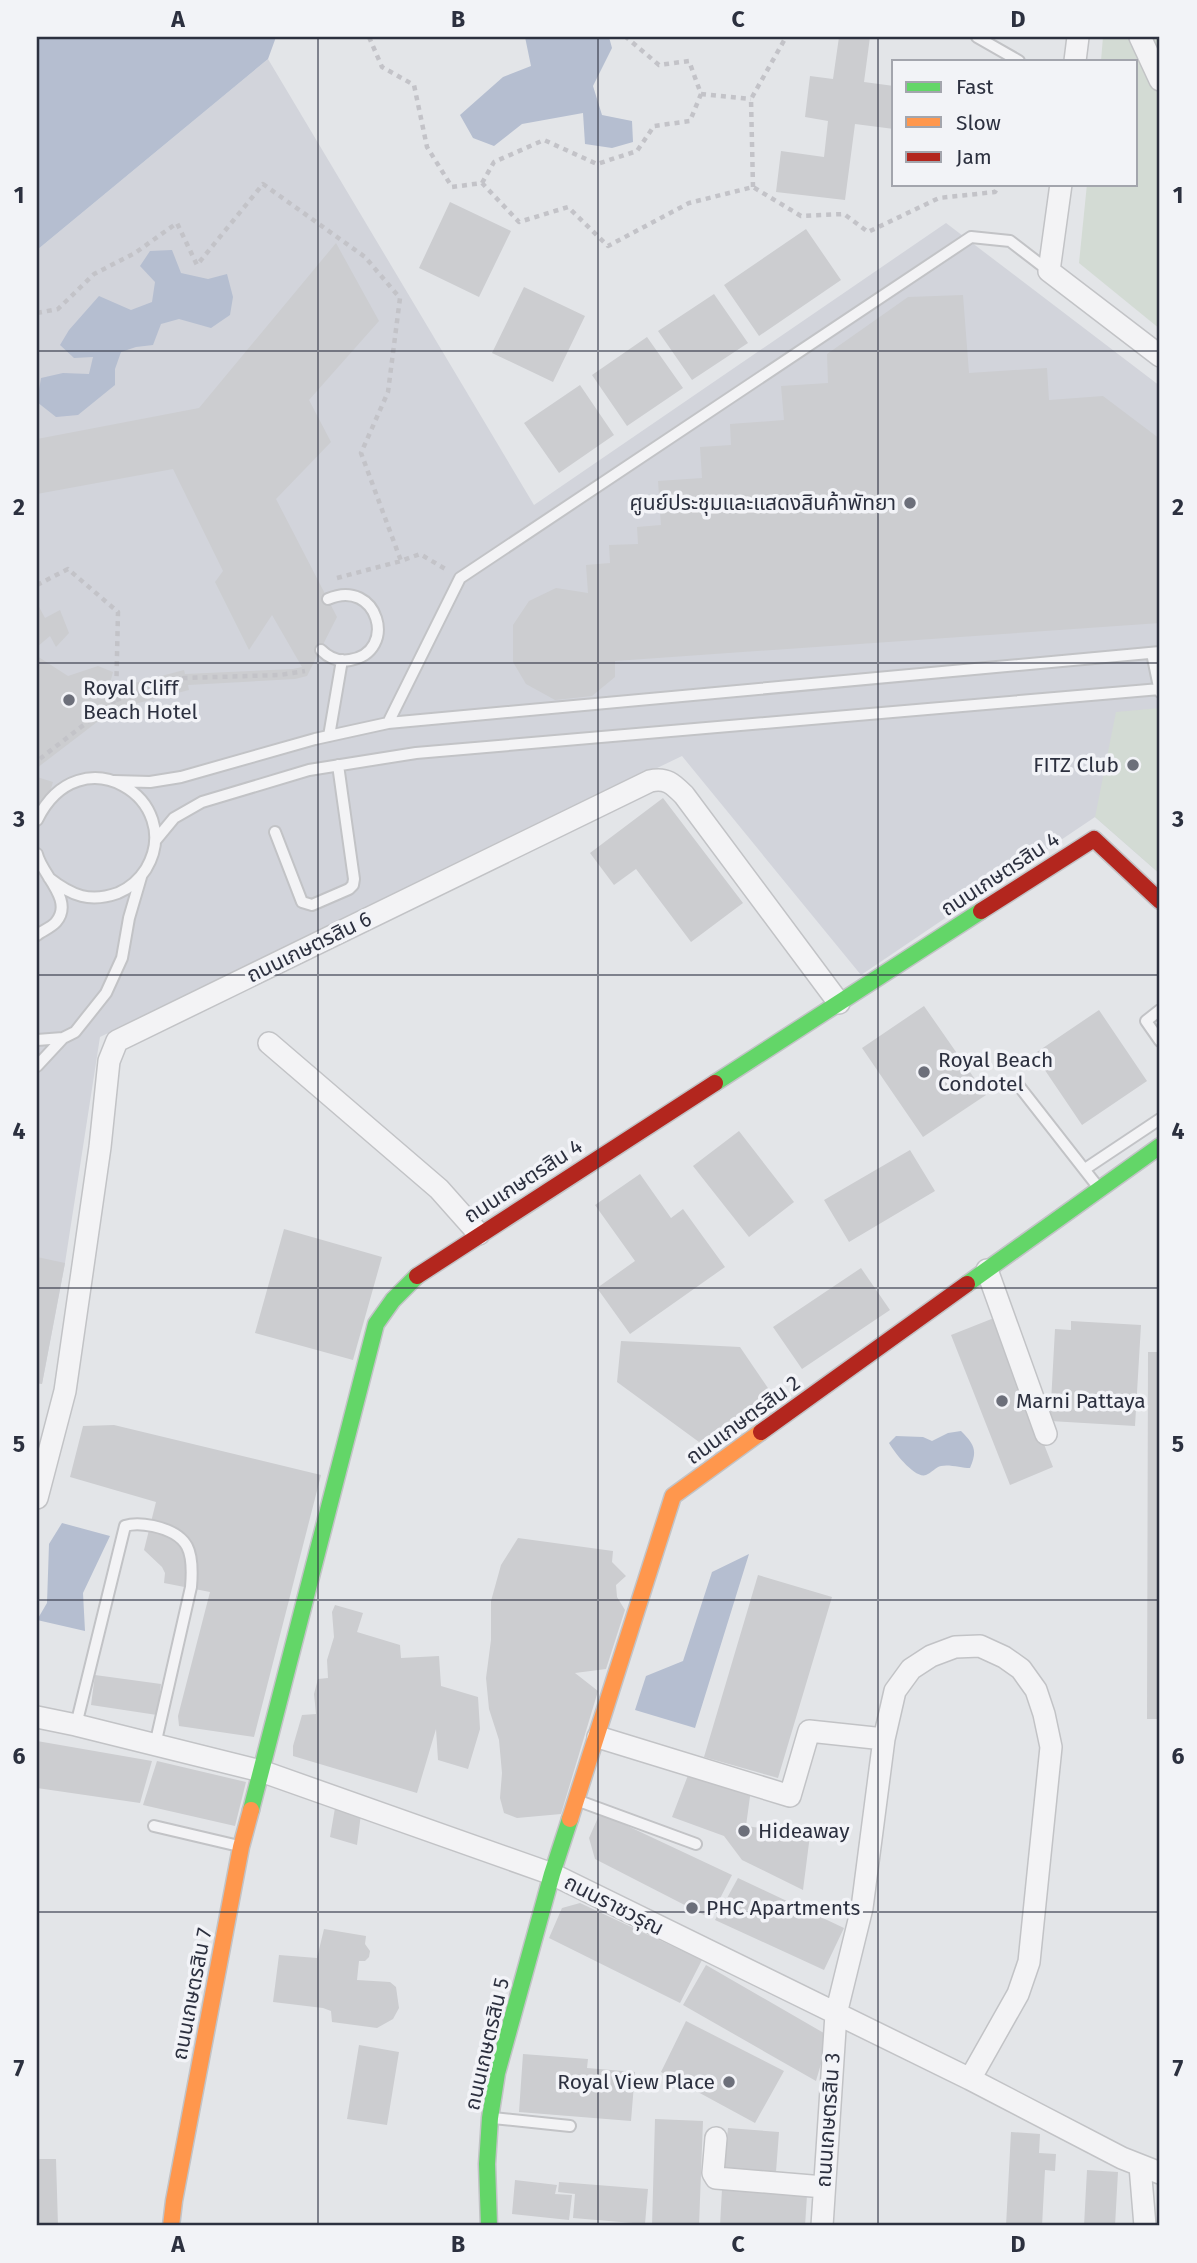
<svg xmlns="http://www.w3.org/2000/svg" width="1197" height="2263" viewBox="0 0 1197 2263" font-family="'Fira Sans','Noto Sans Thai',sans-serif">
<rect width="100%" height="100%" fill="#e3e5e8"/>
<!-- built -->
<path fill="#d2d4db" d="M268,59L534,505L946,223L1160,386V874L1095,817L861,975L682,756L100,1037L65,1263L42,1384L37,1383V250Z"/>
<!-- green -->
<path fill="#d3dbd4" d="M1103,37H1160V329L1079,263L1087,184H1136V61H1101Z
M1160,708V874L1095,817L1116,712Z"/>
<!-- water -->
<path fill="#b5bed0" d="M37,37H276L268,59L37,250Z
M525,37H609L612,48L593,86L602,115L632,121L633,142L612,148L585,144L583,113L522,124L494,146L473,138L460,115L503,77L531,66Z
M172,250L181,273L208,279L227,274L233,297L230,315L211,328L179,319L161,324L153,345L136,347L121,352L115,369V385L78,415L56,417L37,402L41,378L63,373L89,374L93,357L74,358L60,345L69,330L99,296L131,310L152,302L155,282L140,266L150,251Z
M961,1431C974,1444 978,1450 970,1468C962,1468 949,1464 941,1466C936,1467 931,1473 926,1475C915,1479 894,1452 889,1443L896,1436L923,1437L932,1441L948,1433Z
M62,1523L110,1536L83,1593L85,1631L37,1620L47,1603L49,1544Z
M749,1554L695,1728L635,1710L646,1676L683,1661L712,1572Z"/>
<!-- building -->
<path fill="#cccdd0" d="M839,37H870L864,82L894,86V129L855,124L845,200L776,192L781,151L824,157L828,121L805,117L810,76L833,79Z
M450,202L511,231L479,297L419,268Z
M806,229L841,280L759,336L724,285Z
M336,243L379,321L309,400L331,442L276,499L337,617L307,676L295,679L188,685L189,690L119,708L101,719L37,768V656L68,676L98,666L113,672L108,690L184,670L185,674L293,669L302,667L272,615L249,650L215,582L223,571L173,469L37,494V439L199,408Z
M524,287L585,316L553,382L492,353Z
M714,294L748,343L692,380L658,331Z
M963,295L969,373L1047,368L1049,400L1103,396L1160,439V623L615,661V677L592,696L555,700L526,684L513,662V625L529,601L556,588L588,593L586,565L610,563L609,545L638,544L637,527L661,525L658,481L702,478L700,447L731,445L730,424L784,420L781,386L828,383L827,354L908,297Z
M647,337L683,388L627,426L592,375Z
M580,385L614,435L559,473L524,423Z
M37,603L45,618L60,610L69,633L56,647L50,636L37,647Z
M37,777L53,782L37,835Z
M663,798L743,903L691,942L636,869L614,885L590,853Z
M924,1006L986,1095L923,1137L862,1048Z
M1099,1010L1147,1081L1082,1125L1034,1054Z
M739,1131L794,1202L749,1237L693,1166Z
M910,1150L935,1191L849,1242L824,1200Z
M640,1174L671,1218L683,1209L725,1267L630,1334L597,1288L635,1261L595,1205Z
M284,1229L382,1257L353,1360L255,1333Z
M37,1257L65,1263L42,1384L37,1383Z
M861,1268L890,1310L802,1369L773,1327Z
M994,1318L1053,1467L1010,1485L951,1335Z
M1071,1321L1141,1325L1135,1426L1050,1421L1055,1329L1071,1330Z
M621,1341L740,1347L772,1394L699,1442L617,1382Z
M1148,1352H1160V1719H1147Z
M114,1425L321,1475L254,1737L179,1726L178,1716L210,1592L164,1583L165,1573L162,1567L144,1550L156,1502L70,1477L83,1426Z
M518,1538L613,1551L612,1562L626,1576L616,1585L617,1597L625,1610L606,1669L575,1673L598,1691L561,1814L517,1818L504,1813L500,1798L502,1773L499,1740L489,1709L486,1678L491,1640V1601L501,1565Z
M758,1575L832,1597L778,1778L704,1757Z
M335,1605L363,1613L357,1632L400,1645L401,1658L439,1656L441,1686L478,1697L480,1729L468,1769L438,1760L436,1729L417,1793L293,1756V1746L302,1715L316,1714L314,1694L318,1679L328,1678L327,1660L334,1637L332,1612Z
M95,1675L161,1684L157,1715L91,1705Z
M37,1741L152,1761L140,1803L37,1788Z
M157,1761L246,1782L235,1826L143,1805Z
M690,1770L751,1789L746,1826L810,1835L803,1890L742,1860L724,1836L672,1817Z
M335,1808L361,1814L357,1845L330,1837Z
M600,1813L732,1875L710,1918L595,1859L589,1838Z
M738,1878L844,1928L824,1970L715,1920Z
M580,1903L702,1960L680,2003L549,1938L562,1908Z
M324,1929L366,1936L365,1944L370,1951L369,1957L365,1961H359L357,1980L390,1982L396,1987L399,2008L393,2019L377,2028L332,2022L331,2011L323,2008L273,2002L279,1955L317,1958Z
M706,1965L829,2036L816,2081L683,2005Z
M686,2021L784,2071L755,2123L661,2072Z
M359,2045L399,2052L387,2125L347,2119Z
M523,2054L588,2059L587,2068L635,2072L631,2121L519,2112Z
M655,2119L703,2121L699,2226H652Z
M728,2128L779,2132L776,2172L724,2169Z
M1011,2132L1040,2134L1039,2153L1056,2154L1055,2171L1045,2170L1042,2226H1006Z
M37,2159H56L58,2226H37Z
M1087,2170L1118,2172L1115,2226H1084Z
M515,2180L557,2185L555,2194L572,2195L569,2220L512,2214Z
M559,2182L648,2189L645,2224L573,2218L575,2194L558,2192Z
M722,2189L807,2195L805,2226H720Z"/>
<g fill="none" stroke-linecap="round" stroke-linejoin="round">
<!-- lane casing -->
<g stroke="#c2c3c6" stroke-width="14">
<path id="lane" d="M977,37L1019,61
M321,650C329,658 339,662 350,660C399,652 378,577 328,599
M1152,653L1160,692
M388,723L460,578L971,237L1010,241L1049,271
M329,736L342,660
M114,781L150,782L181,777L315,739L388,723L1160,652
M37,820C80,732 187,800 146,869C139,880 130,888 118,893C90,903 72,896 49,878
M275,832L302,902L312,905L349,889L353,885L354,879L338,765
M155,841L174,818L202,802L309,770L416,753L1160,689
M37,854C41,874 75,900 56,922C52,927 42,931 37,935
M1160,1010L1146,1021L1160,1041
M37,1040L63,1038L75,1032L106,993L122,958L129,918L141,877
M37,1066L63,1038
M1019,1086L1098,1187
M1085,1169L1160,1119
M76,1725L125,1526C134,1523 143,1524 153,1526C190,1534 194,1552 191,1587L155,1745
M579,1801L696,1844
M154,1826L239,1846
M493,2118L570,2126"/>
</g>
<!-- street casing -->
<g stroke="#c2c3c6" stroke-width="24">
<path id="street" d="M1140,37L1160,80
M1075,61L1078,37
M1061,184L1049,271L1160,356
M269,1043L439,1189L479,1234
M987,1270L1046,1434
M37,1498L65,1391L100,1147L109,1061L117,1041L650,781C666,777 673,784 684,795L839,1003
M37,1717L76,1725L261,1771L552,1874L970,2079L1122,2158L1160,2173
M598,1737L790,1796L809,1731L884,1739
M716,2138L713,2173L716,2178L824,2187
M1140,2166L1145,2226
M822,2226L836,2014L862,1908L884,1739L895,1691L911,1669L931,1656L955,1647L980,1646L1004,1657L1021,1669L1036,1690L1044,1714L1051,1747L1029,1962L1018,1994L970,2079"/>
</g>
<!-- fast casing -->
<g stroke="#c2c3c6" stroke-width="19">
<path id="fast" d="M715,1083L981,911
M967,1284L1160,1146
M251,1810L376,1324L393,1300L417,1276
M489,2226L487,2164L490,2118L497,2073L552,1874L570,1819"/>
</g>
<!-- slow casing -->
<g stroke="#c2c3c6" stroke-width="19">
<path id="slow" d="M570,1819L673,1496L761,1432
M171,2226L174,2201L241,1847L251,1810"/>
</g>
<!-- jam casing -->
<g stroke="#c2c3c6" stroke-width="19">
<path id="jam" d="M981,911L1094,839L1160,901
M417,1276L715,1083
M761,1432L967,1284"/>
</g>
<!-- path -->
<path stroke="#c3c3c8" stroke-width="4.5" stroke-dasharray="5 5" stroke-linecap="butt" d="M369,37L382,67L414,85L427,147L452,187L482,183L519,222L568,207L608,246L689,203L753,187L801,216L844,214L868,232L939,198L995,192L999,184
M701,94L751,99
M482,183L494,162L544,140L597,164L637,151L654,126L690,121L701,94L689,61L659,65L626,37
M753,187L751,99L786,37
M37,313L58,309L94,274L135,253L177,223L197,265L263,184L365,257L400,298L388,392L361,453L401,561L420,554L447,570
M337,578L401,561
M37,585L68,569L118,612L116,700L37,761
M116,700L184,678L280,675L305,671"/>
<!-- lane -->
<use href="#lane" stroke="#f3f3f5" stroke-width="10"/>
<!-- street -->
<use href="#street" stroke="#f3f3f5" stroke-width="21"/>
<!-- fast -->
<use href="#fast" stroke="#63d668" stroke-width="16"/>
<!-- slow -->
<use href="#slow" stroke="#ff974d" stroke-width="16"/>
<!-- jam -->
<use href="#jam" stroke="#b3261e" stroke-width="16"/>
</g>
<!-- grid -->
<path fill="none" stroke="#2c303f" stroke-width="2" stroke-opacity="0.55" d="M318,37V2226M598,37V2226M878,37V2226M37,351H1160M37,663H1160M37,975H1160M37,1288H1160M37,1600H1160M37,1912H1160"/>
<!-- markers -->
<g fill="#6c6f7a" stroke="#f2f3f7" stroke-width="2.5">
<circle cx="910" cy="503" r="7"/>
<circle cx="69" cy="700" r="7"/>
<circle cx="1133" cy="765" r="7"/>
<circle cx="924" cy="1072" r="7"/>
<circle cx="1002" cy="1401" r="7"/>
<circle cx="744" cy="1831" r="7"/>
<circle cx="692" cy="1908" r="7"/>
<circle cx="729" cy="2082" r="7"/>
</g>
<g text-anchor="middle" stroke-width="7" stroke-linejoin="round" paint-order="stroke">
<!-- poi labels -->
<g font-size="21" fill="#2c303f" stroke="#f2f3f7" text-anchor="start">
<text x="896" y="510" text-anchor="end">ศูนย์ประชุมและแสดงสินค้าพัทยา</text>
<text x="83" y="695">Royal Cliff<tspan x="83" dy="24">Beach Hotel</tspan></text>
<text x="1119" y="772" text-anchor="end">FITZ Club</text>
<text x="938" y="1067">Royal Beach<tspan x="938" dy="24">Condotel</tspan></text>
<text x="1016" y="1408">Marni Pattaya</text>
<text x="758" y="1838">Hideaway</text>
<text x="706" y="1915">PHC Apartments</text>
<text x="715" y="2089" text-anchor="end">Royal View Place</text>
</g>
<!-- street labels -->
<g font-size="21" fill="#2c303f" stroke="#f2f3f7">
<text transform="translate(1000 874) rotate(-33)" y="7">ถนนเกษตรสิน 4</text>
<text transform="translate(309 947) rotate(-26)" y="7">ถนนเกษตรสิน 6</text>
<text transform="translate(523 1181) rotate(-33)" y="7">ถนนเกษตรสิน 4</text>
<text transform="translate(743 1420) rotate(-36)" y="7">ถนนเกษตรสิน 2</text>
<text transform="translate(614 1905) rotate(27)" y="7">ถนนราชวรุณ</text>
<text transform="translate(192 1994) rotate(-79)" y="7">ถนนเกษตรสิน 7</text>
<text transform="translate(487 2044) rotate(-77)" y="7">ถนนเกษตรสิน 5</text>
<text transform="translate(828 2120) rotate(-86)" y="7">ถนนเกษตรสิน 3</text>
</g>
</g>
<!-- border -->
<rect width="1197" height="2263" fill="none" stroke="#f2f3f7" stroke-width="77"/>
<!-- legend -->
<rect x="892" y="60" width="245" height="126" fill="#f2f3f7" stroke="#a3a5ad" stroke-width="2"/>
<rect x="906" y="82" width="35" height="10" fill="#63d668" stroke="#a3a5ad" stroke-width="2"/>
<text x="956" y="94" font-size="21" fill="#2c303f">Fast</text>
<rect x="906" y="117" width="35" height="10" fill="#ff974d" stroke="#a3a5ad" stroke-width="2"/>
<text x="956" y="130" font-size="21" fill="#2c303f">Slow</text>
<rect x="906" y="152" width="35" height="10" fill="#b3261e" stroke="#a3a5ad" stroke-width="2"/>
<text x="956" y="164" font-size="21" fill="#2c303f">Jam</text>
<rect x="38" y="38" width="1120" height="2186" fill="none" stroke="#2c303f" stroke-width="2.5"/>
<g font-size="23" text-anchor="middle" font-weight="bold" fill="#2c303f">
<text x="178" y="27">A</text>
<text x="458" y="27">B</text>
<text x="738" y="27">C</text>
<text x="1018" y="27">D</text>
<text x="19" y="203">1</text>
<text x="1178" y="203">1</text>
<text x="19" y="515">2</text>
<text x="1178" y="515">2</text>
<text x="19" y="827">3</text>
<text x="1178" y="827">3</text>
<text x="19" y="1139">4</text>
<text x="1178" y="1139">4</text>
<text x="19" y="1452">5</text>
<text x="1178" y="1452">5</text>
<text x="19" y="1764">6</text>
<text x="1178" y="1764">6</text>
<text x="19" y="2076">7</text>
<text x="1178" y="2076">7</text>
<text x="178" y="2252">A</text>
<text x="458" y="2252">B</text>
<text x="738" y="2252">C</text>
<text x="1018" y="2252">D</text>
</g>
</svg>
